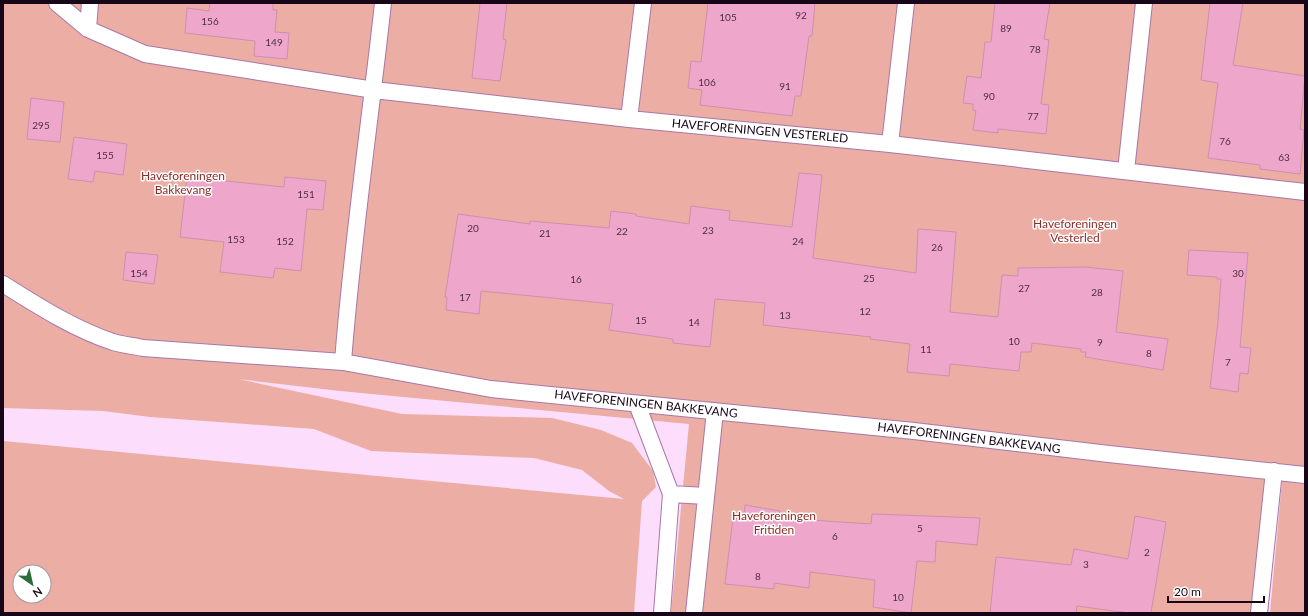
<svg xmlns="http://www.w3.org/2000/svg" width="1308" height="616" viewBox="0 0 1308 616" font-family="Lato,sans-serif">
<rect width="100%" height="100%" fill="#fcddfb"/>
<!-- green -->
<path fill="#ebada4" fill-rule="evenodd" d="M3,3H1305V481L1280,479L1268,613H671L689,424L340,391L238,379L402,414L552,418L601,430L632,443L653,471L656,487L642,501L634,613H3V441L624,499L609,491L582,470L534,458L371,451L314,429L150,417L103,411L3,408ZM20,572H44V596H20Z
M1282,481L1305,484V613H1270Z"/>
<!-- building -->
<path fill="#efa6cb" stroke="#ce8faf" d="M210,3H273V10H277L275,32L289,33L287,59L254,56L255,41L185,33L187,8L209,11Z
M480,3H507L503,39L506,40L500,81L472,78Z
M708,3H815L812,36H809L801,96H795L792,116L700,105L702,90L688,88L691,61L701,62Z
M995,3H1050L1044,39L1049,40L1041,104L1049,105L1046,134L998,129V133L973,130L976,111L973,110V104L963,103L967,76L981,78L985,42H991Z
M1210,3H1243L1233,65L1305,76L1300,129L1304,130L1300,174L1260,169V165L1208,158L1218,83L1201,80Z
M31,98L64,102L60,142L27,139Z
M74,137L127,144L123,175L95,171L93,182L68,179Z
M799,173L822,175L813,258L916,273L918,229L956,232L950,312L998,317L1002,275L1018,276V268L1086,267L1123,271L1116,332L1168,339L1163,370L1085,357L1086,352H1081V349L1032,343L1031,352H1021L1019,371L950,364L949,376L907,372L910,344L870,339L871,337L763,325L765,303L715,299L710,347L673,343V339L609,330L613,304L481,291L479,314L446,310L447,297H445L458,214L530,224V221L609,228L611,211L636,214V216L689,224L691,206L730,211L729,220L792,227Z
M187,177L284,187L285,177L326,181L323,210L307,209L301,271L275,268L273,278L220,272L224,242L180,237Z
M1189,250L1248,253L1240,347L1251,348L1248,374L1240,373L1238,392L1210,388L1218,321L1221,279H1217V277L1187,275Z
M126,252L158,255L154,284L123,280Z
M745,505L780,511L779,518L871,524L872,514L980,518L977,545L936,541L935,562L917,561L911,613L873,607L875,580L810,572L809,588L774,583V589L725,584L733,518L744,519Z
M1135,516L1166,522L1151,613H1129L1077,606L1076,613H990L996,557L1071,565L1074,549L1128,559Z"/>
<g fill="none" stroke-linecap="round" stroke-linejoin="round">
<!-- lane casing -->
<g stroke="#a878a7" stroke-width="18">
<path id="lane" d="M57,3L88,29L145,54L374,90L629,119L890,144L1305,192
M88,29L90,3
M629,119L643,3
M890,144L906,3
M1126,171L1144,3
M3,284C38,306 74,329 113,342C123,345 134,346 143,348L343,362L491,389L914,431L1109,454L1305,475
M343,362C352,242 370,123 383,3
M637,404L671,494L662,613
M671,494L706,496
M694,613L715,411
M1259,613L1274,471"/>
</g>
<!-- lane -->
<use href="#lane" stroke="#fff" stroke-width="16"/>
</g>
<g text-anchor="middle" stroke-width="3" stroke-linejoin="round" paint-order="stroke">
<!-- number labels -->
<g font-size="10" fill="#4d2e44">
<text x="801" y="19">92</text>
<text x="728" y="21">105</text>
<text x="210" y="25">156</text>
<text x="1006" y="32">89</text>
<text x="274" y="46">149</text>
<text x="1035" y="53">78</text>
<text x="707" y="86">106</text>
<text x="785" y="90">91</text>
<text x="989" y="100">90</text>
<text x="1033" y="120">77</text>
<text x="41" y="129">295</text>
<text x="1225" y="145">76</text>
<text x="105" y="159">155</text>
<text x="1284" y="161">63</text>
<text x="306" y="198">151</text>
<text x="473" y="232">20</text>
<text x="708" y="234">23</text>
<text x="622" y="235">22</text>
<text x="545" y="237">21</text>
<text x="236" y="243">153</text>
<text x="285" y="245">152</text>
<text x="798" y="245">24</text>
<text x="937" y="251">26</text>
<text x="139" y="277">154</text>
<text x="1238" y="277">30</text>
<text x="869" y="282">25</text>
<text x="576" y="283">16</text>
<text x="1024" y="292">27</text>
<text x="1097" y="296">28</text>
<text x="465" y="301">17</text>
<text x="865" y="315">12</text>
<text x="785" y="319">13</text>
<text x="641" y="324">15</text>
<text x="694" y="326">14</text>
<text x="1014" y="345">10</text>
<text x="1100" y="346">9</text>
<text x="926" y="353">11</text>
<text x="1149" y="357">8</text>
<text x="1228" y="366">7</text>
<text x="920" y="532">5</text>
<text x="835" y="540">6</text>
<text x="1147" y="556">2</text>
<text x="1086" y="568">3</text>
<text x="758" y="580">8</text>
<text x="898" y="601">10</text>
</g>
<!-- street labels -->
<g font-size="12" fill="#170617" stroke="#fff">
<text transform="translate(760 131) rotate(5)" y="4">HAVEFORENINGEN VESTERLED</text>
<text transform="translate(646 404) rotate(6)" y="4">HAVEFORENINGEN BAKKEVANG</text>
<text transform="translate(969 438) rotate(7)" y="4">HAVEFORENINGEN BAKKEVANG</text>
</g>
<!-- park labels -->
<g font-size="12" fill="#892d26" stroke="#fff">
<text x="183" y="180">Haveforeningen<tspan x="183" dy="14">Bakkevang</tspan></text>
<text x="1075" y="228">Haveforeningen<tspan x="1075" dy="14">Vesterled</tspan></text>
<text x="774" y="520">Haveforeningen<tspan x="774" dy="14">Fritiden</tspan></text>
</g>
</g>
<!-- border -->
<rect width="1308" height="616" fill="none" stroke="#170617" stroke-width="8"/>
<!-- north arrow -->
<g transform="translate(32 584) rotate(146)"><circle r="19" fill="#ffffff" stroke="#a29ba2"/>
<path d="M0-3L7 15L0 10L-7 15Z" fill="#2b6d38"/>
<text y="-6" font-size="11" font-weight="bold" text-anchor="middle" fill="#170617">N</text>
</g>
<!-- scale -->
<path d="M1168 596v6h96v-6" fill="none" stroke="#170617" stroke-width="2"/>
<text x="1174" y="596" font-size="12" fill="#170617" stroke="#ffffff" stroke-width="3" paint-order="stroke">20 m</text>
</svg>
